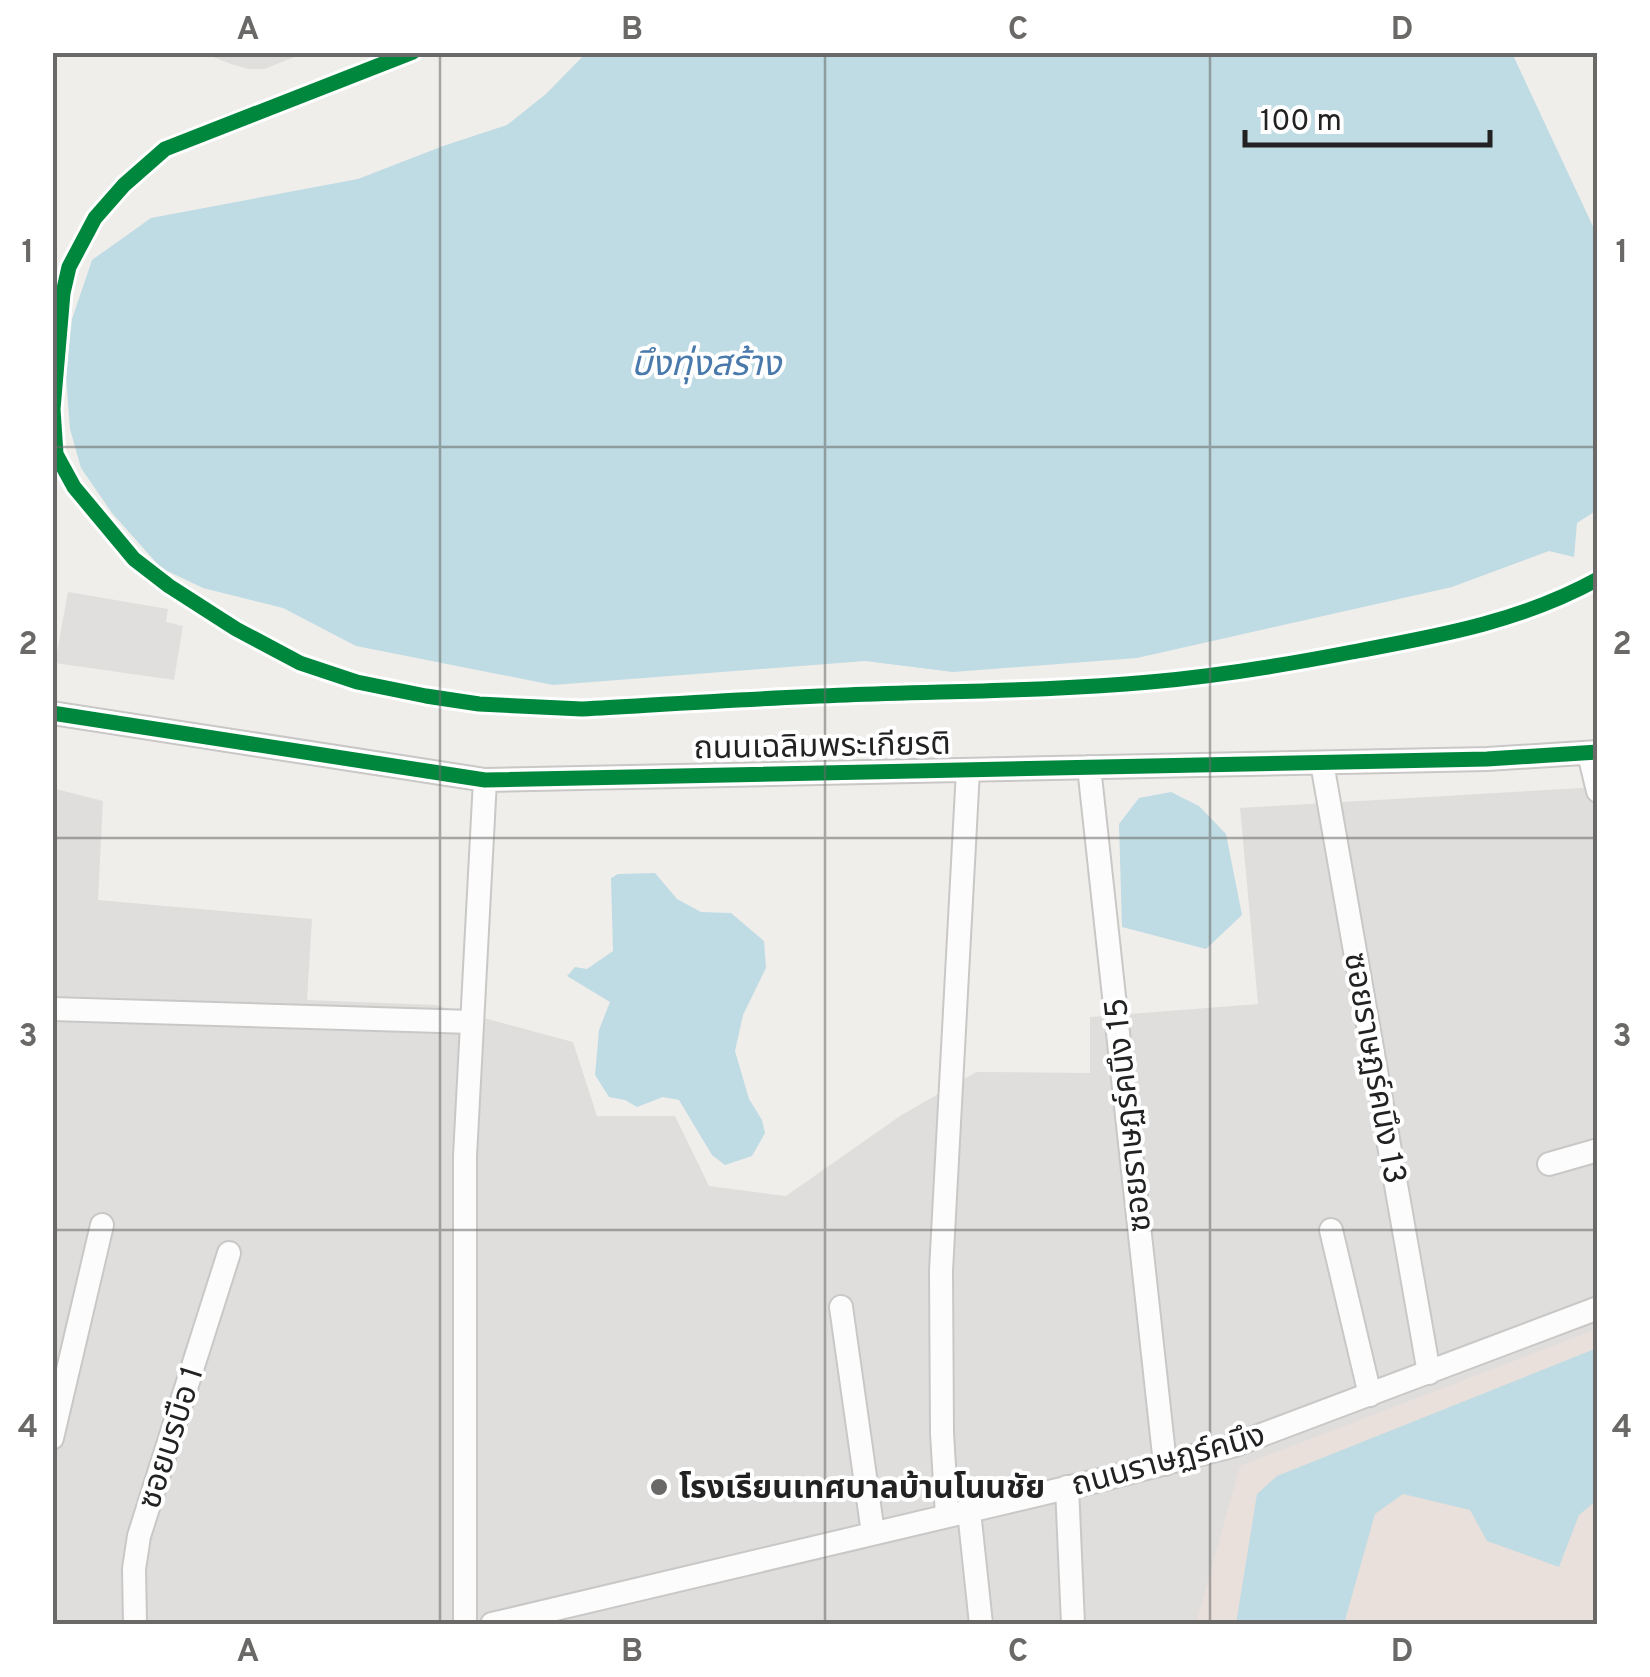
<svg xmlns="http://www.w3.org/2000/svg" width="1650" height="1677" viewBox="0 0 1650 1677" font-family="Overpass,'Noto Sans Thai',sans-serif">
<rect width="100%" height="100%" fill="#f0eeeb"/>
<!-- residential -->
<path fill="#dfdedc" d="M1597,787V1624H53L52,788L103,801L98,900L312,919L307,1000L435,1005L573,1042L597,1116H675L709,1186L786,1196L900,1116L976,1072L1090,1073V1017L1258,1004L1240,808Z"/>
<!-- military -->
<path fill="#eae0db" d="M1597,1329V1624H1196L1240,1466Z"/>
<!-- parking -->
<path fill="#e0dfde" d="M203,53H305L264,69H248L231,64Z
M68,592L168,609L166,622L183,626L174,680L55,663Z"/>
<!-- water -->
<path fill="#bfdbe3" d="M586,53H1512L1597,235V510L1577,523L1574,557L1549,551L1452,587L1137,658L953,672L865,661L553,685L356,646L283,608L203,588L161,568L112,513L81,468L70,429L66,377L72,319L92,260L151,218L358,179L443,146L507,125L546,94Z
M1171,792L1199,806L1226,834L1242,915L1206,949L1122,927L1119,824L1139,798Z
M655,873L677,899L701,912L731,913L764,941L766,968L743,1015L735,1051L749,1099L762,1120L765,1133L752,1156L725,1165L712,1155L679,1100L663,1097L637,1107L625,1100L609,1097L595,1075L599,1030L610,1002L567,976L575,967L587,969L613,951L611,878L618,874Z
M1597,1348V1500L1579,1515L1559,1567L1487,1541L1470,1510L1403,1494L1375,1514L1344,1624H1236L1257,1494L1277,1476Z"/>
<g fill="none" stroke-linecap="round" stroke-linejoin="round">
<!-- minor casing -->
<g stroke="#c9c8c7" stroke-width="26">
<path id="minor" d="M52,713L485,780L1487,759L1598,752
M1589,754L1598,791
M1322,763L1429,1373
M1089,767L1165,1464
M52,1009L472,1022
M1549,1164L1598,1150
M1331,1230L1370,1395
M841,1307L873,1533
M52,1438L102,1225
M1067,1487L1073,1624
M969,1511L981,1624
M947,1516L942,1433L941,1271L968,770
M135,1624L134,1569L139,1536L229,1253
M465,1624V1156L485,780
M492,1624L1100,1480L1232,1446L1598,1308"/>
</g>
<!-- minor -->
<use href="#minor" stroke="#fdfcfc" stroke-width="22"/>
<!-- cycleway casing -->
<g stroke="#fff" stroke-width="21">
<path id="cycleway" d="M413,52L165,149L124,185L95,218L69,267L63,293L53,409L56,454L74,487L134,559L169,586L236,629L300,663L357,682L426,696L479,704L582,709C670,704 758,698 847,695C948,691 1049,691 1150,682C1218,676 1285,665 1352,652C1438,636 1520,622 1598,579
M52,713L485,780L1487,759L1598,752"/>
</g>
<!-- cycleway -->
<use href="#cycleway" stroke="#00873e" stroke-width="15"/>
</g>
<!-- grid -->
<path fill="none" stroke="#6a6968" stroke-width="2.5" stroke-opacity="0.55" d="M440,52V1624M825,52V1624M1210,52V1624M52,447H1598M52,838H1598M52,1230H1598"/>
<!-- markers -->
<circle fill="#6a6968" stroke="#fff" stroke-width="4" cx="659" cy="1487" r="10"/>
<g text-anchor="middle" stroke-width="8" stroke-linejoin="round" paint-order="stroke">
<!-- street labels -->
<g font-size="32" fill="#222" stroke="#fff">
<text transform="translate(822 745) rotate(-1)" y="11">ถนนเฉลิมพระเกียรติ</text>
<text transform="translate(1376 1068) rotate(80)" y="11">ซอยราษฏร์คนึง 13</text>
<text transform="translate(1127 1115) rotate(-96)" y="11">ซอยราษฏร์คนึง 15</text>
<text transform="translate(170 1437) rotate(-72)" y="11">ซอยบรบือ 1</text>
<text transform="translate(1168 1459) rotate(-15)" y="11">ถนนราษฏร์คนึง</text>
</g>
<!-- poi labels -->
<g font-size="32" font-weight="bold" fill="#222" stroke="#fff" text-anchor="start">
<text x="679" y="1498">โรงเรียนเทศบาลบ้านโนนชัย</text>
</g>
<!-- water labels -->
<g font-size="35" font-style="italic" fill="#4a7aab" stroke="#fff">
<text x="706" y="375">บึงทุ่งสร้าง</text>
</g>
</g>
<!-- border -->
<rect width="1650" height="1677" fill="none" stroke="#ffffff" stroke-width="110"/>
<!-- scale -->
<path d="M1245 130v15h245v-15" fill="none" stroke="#222222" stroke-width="5"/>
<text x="1260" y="130" font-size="30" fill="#222222" stroke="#ffffff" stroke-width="8" paint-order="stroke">100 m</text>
<rect x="55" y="55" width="1540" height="1567" fill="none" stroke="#6a6968" stroke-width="4"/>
<g font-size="32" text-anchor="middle" font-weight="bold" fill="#6a6968">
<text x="248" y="39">A</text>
<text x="632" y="39">B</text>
<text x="1018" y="39">C</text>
<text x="1402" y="39">D</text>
<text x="28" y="262">1</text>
<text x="1622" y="262">1</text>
<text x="28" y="654">2</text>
<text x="1622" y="654">2</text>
<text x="28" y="1046">3</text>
<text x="1622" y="1046">3</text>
<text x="28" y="1437">4</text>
<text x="1622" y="1437">4</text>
<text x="248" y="1661">A</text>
<text x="632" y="1661">B</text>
<text x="1018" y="1661">C</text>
<text x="1402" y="1661">D</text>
</g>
</svg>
